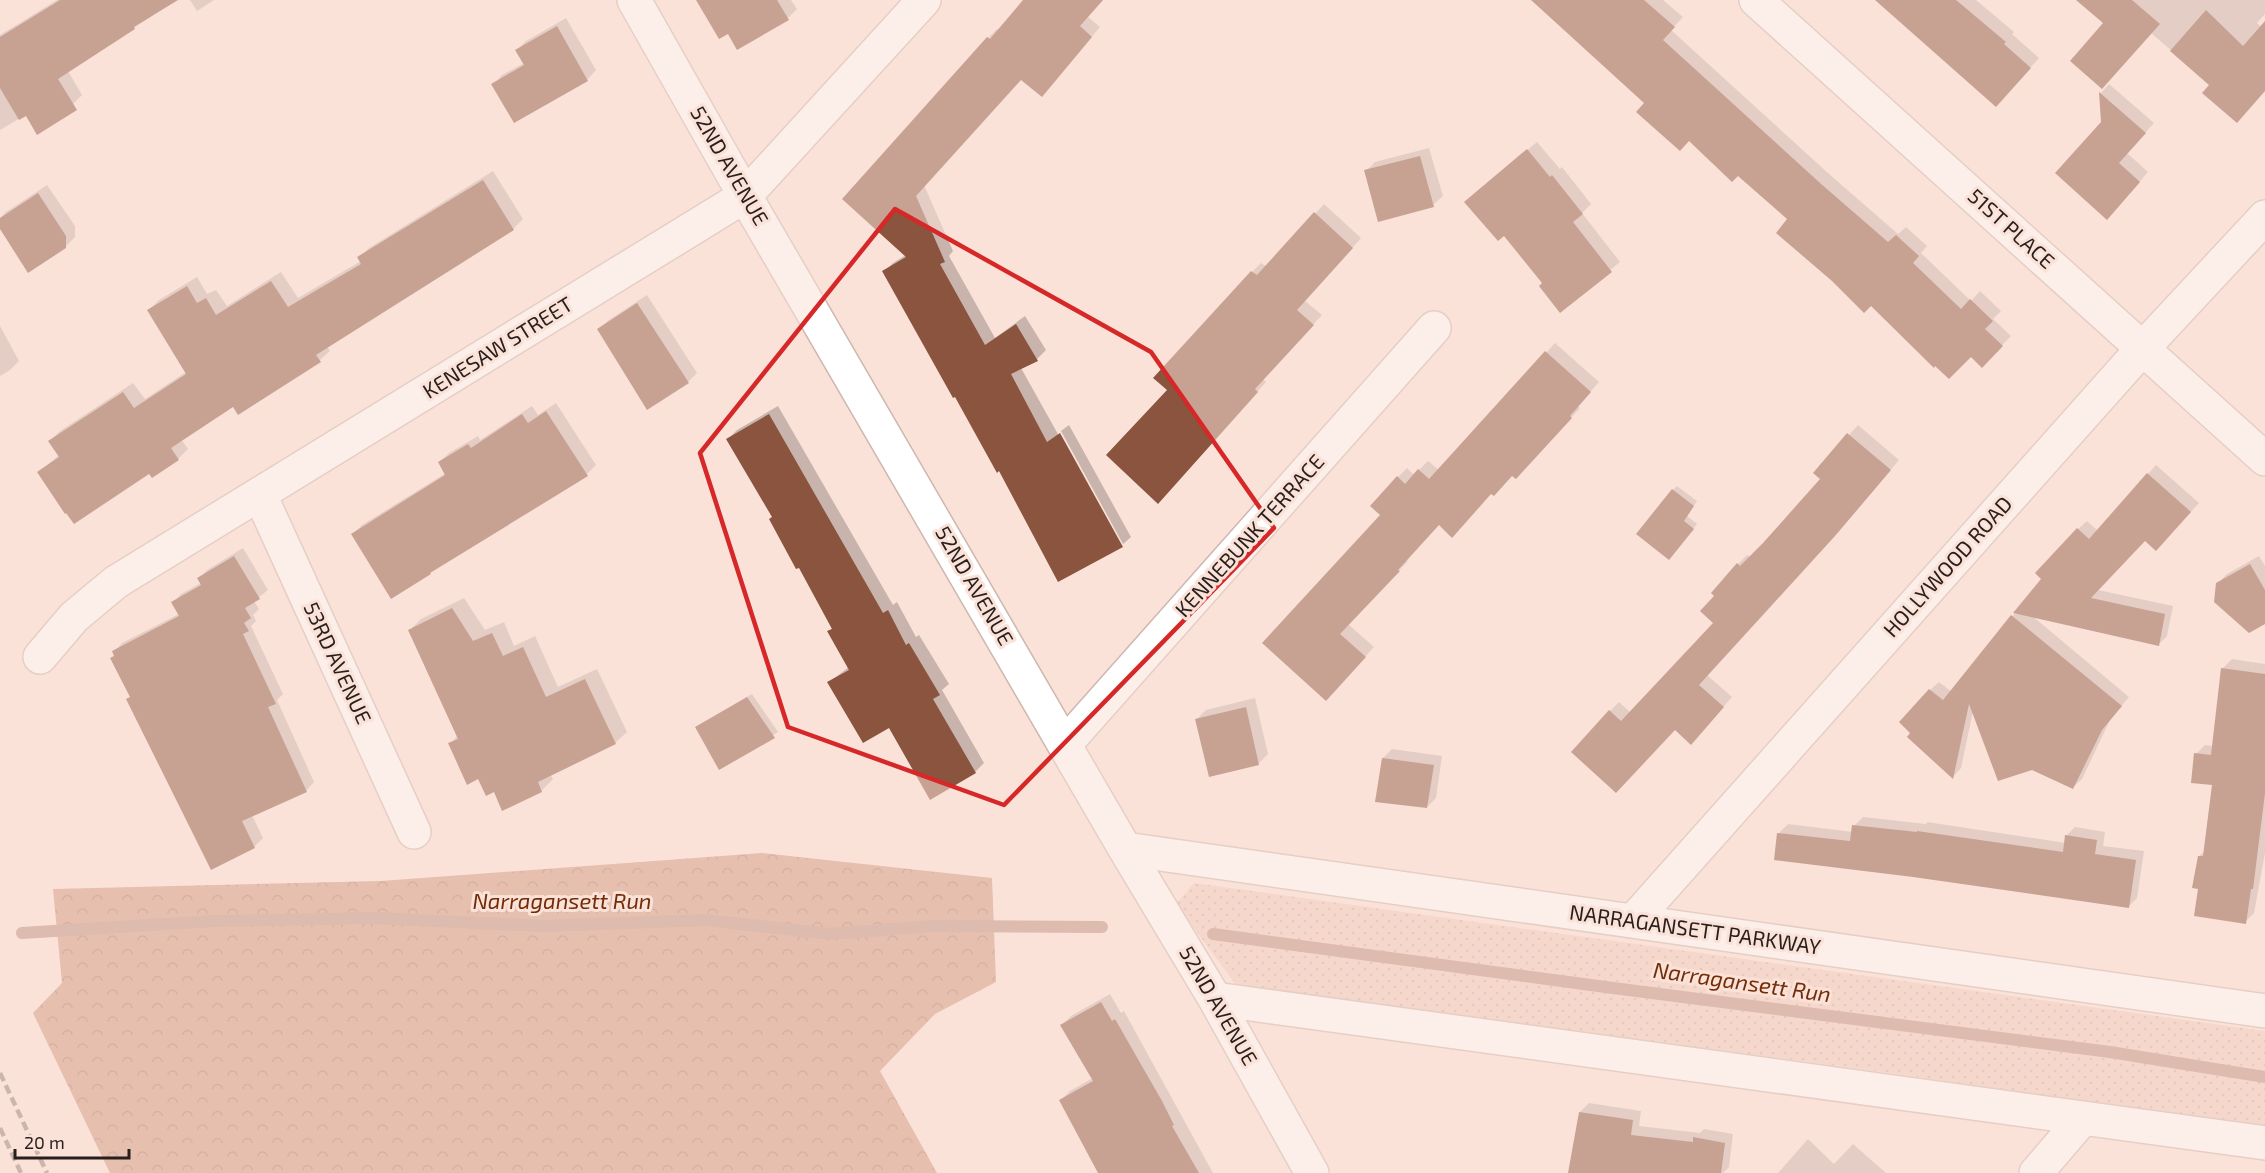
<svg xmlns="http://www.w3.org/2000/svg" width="2265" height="1173" viewBox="0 0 2265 1173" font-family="'Exo 2',sans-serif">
<defs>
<pattern id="forest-crowns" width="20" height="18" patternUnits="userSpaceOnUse" patternTransform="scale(1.5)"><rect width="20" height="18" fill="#cf947c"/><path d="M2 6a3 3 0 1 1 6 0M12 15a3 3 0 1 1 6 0" fill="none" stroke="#a87865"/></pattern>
<pattern id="park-dots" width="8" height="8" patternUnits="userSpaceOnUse" patternTransform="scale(1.5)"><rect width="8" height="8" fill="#f2caba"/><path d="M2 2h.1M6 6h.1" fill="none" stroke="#d0ad9f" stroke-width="1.8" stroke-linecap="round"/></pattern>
</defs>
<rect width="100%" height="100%" fill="#fae2d8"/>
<!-- forest -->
<path fill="url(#forest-crowns)" d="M762,853L992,878L996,982L935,1014L880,1071L937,1173H110L33,1013L62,983L53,889L381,881Z"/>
<!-- park -->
<path fill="url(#park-dots)" d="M1194,883L2265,1031V1128L1898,1074L1237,986L1176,904Z"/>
<!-- shadow -->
<path fill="#0003" d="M57,0H176L68,71L82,95L73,104L27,114L0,130V35Z
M190,0H214L197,11Z
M711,0H791L797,9L788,18Z
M1026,0H1103L1088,17L1100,27L1042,95L1022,78L924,185L953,251L949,256L995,338L1025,316L1046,350L1037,359L1021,368L1120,545H1122L1059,580L1000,469L884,272L893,263L906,255L844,199L988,38L997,29L1000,31Z
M1533,0H1663L1683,17L1671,30L1829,174L1898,234L1906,227L1927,246L1921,253L1971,301L1980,291L2001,311L1993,319L2011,336L1982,366L1971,355L1871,305L1790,219L1738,174L1690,140L1646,103Z
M1879,0H1976L2014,32L2012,34L2039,58L2005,96Z
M2125,0H2265V14L2257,23L2265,30V90L2211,85L2151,33Z
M566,18L596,70L587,80L514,121L493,85L502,75L524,63L517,50L526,41Z
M2109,84L2154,123L2127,153L2148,172L2116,209L2102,122L2101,93Z
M1537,142L1560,169L1562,167L1591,204L1582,213L1620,262L1560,311L1544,283L1475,193Z
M1429,148L1443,196L1433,205L1366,171L1375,162Z
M493,171L523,219L513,229L327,346L330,351L320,360L238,413L234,405L181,439L188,449L178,459L149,472H39L59,455L50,441L60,431L133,383L145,399L186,372L149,310L159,300L197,277L207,294L216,290L227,306L281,272L298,298L361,261L359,258L369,248Z
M47,185L75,226V237L65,247L0,227V218L6,212Z
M1324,204L1361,238L1305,301L1322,315L1263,379L1266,382L1167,493L1170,390L1155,378L1252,272L1261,263L1267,267Z
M647,295L697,373L688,382L599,329L609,320Z
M0,326L19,361L10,370L0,376Z
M1555,343L1599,382L1578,406L1580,408L1525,468L1512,474L1492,492L1439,524L1406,560L1408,561L1348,624L1374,647L1335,690L1264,643L1382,515L1372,506L1398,477L1407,468L1414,475L1428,461L1439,470Z
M556,403L596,465L587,474L353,534L362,525L446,473L440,462L449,453L478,436L480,440L532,406L538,415Z
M778,406L893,605L897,602L916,637L919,635L949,684L942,690L984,763L975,772L889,726L829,682L849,667L829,632L833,627L773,516L728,439L737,430Z
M1069,425L1131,537L1123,544L1061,431Z
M1858,425L1899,460L1844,525L1707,675L1732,697L1700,734L1675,728L1625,782L1610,711L1619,702L1630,712L1715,623L1716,596L1738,564L1747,555L1750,557L1823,479L1815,473Z
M2156,465L2199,503L2165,540L2145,539L2098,590L2173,606L2167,636L2158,645L2031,615L2129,697L2110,720L2082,779L2073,787L1973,711L1961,768L1953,777L1930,690L1939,682L1952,692L2043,578L2078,529L2087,521L2098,531Z
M1677,486L1697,501L1687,516L1697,524L1673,554V490Z
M243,548L268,590L254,601L259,609L253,615L256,621L251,626L283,694L277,700L314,782L306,791L252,815L263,838L255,846L212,868L131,696L114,652L122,643L179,614L173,603L181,594L201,583L199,579L207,570Z
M2259,556L2265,566V622L2217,584L2227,574Z
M464,598L485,630L504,622L514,646L535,636L558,687L597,669L627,732L615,743L550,774L553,779L541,791L494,790L479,777L450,744L458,735L410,630L421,619Z
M2232,659L2265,664V853L2254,913L2245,922L2199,887V856L2205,851L2214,784L2196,754L2205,745L2213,746L2223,668Z
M752,694L778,732L720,768L697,727Z
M1255,698L1268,754L1259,763L1210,775L1197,719L1206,710Z
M1392,749L1442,756L1436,798L1427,807L1383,758Z
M1863,817L1926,824L1927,822L2066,843V836L2075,827L2105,832L2103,846L2144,851L2137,898L2128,907L1779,833L1788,824L1853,832L1854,826Z
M1110,994L1121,1013L1124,1011L1213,1173H1146L1061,1100L1070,1091L1093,1078L1062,1025L1071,1016Z
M1589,1103L1641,1111L1639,1126L1700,1133L1704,1129L1733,1134L1729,1167L1723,1173H1569L1580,1112Z
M1808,1139L1834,1164L1853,1144L1886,1173H1778Z"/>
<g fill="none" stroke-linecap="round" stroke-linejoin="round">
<!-- stream -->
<path stroke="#ba8c7a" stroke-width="12" d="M22,933L215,921L373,918L545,926L705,920L830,934L932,926L1102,927
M1213,934L1613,988L2110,1052L2265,1077"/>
</g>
<!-- building -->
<path fill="#8a543e" d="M60,0H178L134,27L135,29L58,79L77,110L37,135L26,116L19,120L0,88V37Z
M696,0H777L789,20L737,50L728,34L719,39Z
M1023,0H1103L1080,26L1092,37L1042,97L1021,80L916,196L945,262L940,264L985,345L1016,324L1038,361L1011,374L1047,442L1060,433L1123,547L1058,582L999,471L997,473L955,397L953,398L882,271L906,257L842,199L987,37L990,39Z
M1531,0H1644L1675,27L1663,40L1820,183L1888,242L1896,235L1919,256L1913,263L1961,309L1970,299L1993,321L1985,329L2003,346L1982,368L1971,357L1949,379L1935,366L1934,368L1871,306L1864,313L1832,281L1776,233L1787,219L1738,176L1732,182L1689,141L1680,151L1636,112L1644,103Z
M1875,0H1956L2006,42L2004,44L2031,68L1996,107Z
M2076,0H2132L2160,24L2102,89L2070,61L2103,23Z
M2206,10L2243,46L2265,21V91L2237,123L2202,93L2209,85L2170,51Z
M557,26L588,81L514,123L491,84L524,65L515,50Z
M2099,92L2146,133L2119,163L2140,182L2107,220L2055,173L2101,122Z
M1527,149L1550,177L1552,175L1583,214L1573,222L1612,272L1560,313L1539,286L1542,283L1504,236L1498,241L1464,202Z
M1420,156L1434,207L1378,222L1364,170Z
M483,180L514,230L316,355L321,362L238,415L233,407L171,448L179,460L152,478L149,474L74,524L66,513L65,514L37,472L59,457L48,441L123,392L134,408L186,374L147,310L187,286L197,303L206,298L216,315L271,281L288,307L361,264L357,257Z
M38,193L66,236V248L28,273L0,229V218Z
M1314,212L1353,248L1297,310L1314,325L1255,389L1258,392L1158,504L1106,455L1167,390L1153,378L1251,271L1257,275Z
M637,303L689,383L647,410L597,329Z
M1545,351L1591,392L1570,416L1572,418L1516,479L1512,476L1494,496L1491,494L1452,538L1439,525L1398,570L1400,571L1340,634L1366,657L1326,701L1262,643L1380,515L1370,506L1397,476L1405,484L1418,469L1429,479Z
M546,411L588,476L430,573L431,574L391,599L351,534L445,475L438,462L468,444L471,448L522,414L528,423Z
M769,414L883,613L888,610L906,645L909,643L940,695L933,699L976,773L930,800L889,728L863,743L827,682L849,670L827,631L832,629L799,568L796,569L769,519L772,517L726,439Z
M1847,433L1891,470L1835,536L1699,685L1724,707L1691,745L1675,730L1616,793L1571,752L1609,710L1621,721L1713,623L1700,611L1714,596L1711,593L1737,563L1740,566L1763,543L1820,479L1813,473Z
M2147,473L2191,512L2156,551L2145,541L2091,598L2165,614L2159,646L2013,613L2041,579L2035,573L2077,528L2089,539Z
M1672,489L1694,506L1684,521L1694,529L1669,560L1636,534Z
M234,556L260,599L245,608L251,618L244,623L249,631L243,634L276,704L268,707L307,792L242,821L255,848L211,870L126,699L130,697L110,658L114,656L112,651L179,616L171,602L201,585L197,578Z
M2250,564L2265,590V624L2249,633L2214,602L2216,583Z
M452,608L473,641L492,633L503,656L523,647L546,697L585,679L616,744L538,782L542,792L502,811L494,792L486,796L478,779L467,785L448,743L458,739L408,630Z
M2011,615L2122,706L2102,730L2073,789L2032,770L1998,781L1969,704L1953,779L1907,737L1910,733L1899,722L1929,689L1943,700Z
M2221,668L2265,674V793L2253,889H2251L2246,924L2194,916L2198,889L2192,888L2198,856H2203L2212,785L2191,783L2194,753L2211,755Z
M747,697L775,738L719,770L695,727Z
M1246,707L1259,765L1209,777L1195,719Z
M1382,758L1434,765L1427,808L1375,802Z
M1852,825L1917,832V831L2063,852L2065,835L2097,840L2095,854L2136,860L2129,908L1913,877L1774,860L1777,833L1850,841Z
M1101,1002L1112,1021L1115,1019L1162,1101L1174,1125L1172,1126L1199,1173H1098L1059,1100L1093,1081L1060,1025Z
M1579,1112L1633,1120L1631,1135L1693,1142V1137L1725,1143L1721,1173H1568Z"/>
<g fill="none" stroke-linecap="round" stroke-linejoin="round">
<!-- minor casing -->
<g stroke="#ceb7ae" stroke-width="36">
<path id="minor" d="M634,0L745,196L1125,849L1215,999L1312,1173
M1756,0L2265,459
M260,495L414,832
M40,657L74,617L116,582L745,196L924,0
M1066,743L1434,328
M1125,849L2265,1011
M1633,921L2143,348L2265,217
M1215,999L2265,1143
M2036,1173L2083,1118"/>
</g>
<!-- minor -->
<use href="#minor" stroke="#fff" stroke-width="33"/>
<!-- rail -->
<path stroke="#93827c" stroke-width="4.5" stroke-dasharray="9 4.5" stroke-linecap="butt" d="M0,1073L47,1173
M0,1128L21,1173"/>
</g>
<!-- marked area -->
<path d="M0 0H2265V1173H0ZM895,209L1151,352L1274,528L1004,805L788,727L700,453Z" fill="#fae2d8" fill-opacity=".55" fill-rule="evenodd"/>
<path fill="none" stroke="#d62828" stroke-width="4.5" stroke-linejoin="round" d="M895,209L1151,352L1274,528L1004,805L788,727L700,453Z"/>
<g text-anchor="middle" stroke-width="6" stroke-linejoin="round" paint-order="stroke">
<!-- street labels -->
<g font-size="21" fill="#281f1c" stroke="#fae2d8">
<text transform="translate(729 166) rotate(60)" y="7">52ND AVENUE</text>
<text transform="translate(2011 229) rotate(42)" y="7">51ST PLACE</text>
<text transform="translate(498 348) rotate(-32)" y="7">KENESAW STREET</text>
<text transform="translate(1250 536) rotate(-48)" y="7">KENNEBUNK TERRACE</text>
<text transform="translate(1948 567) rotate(-48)" y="7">HOLLYWOOD ROAD</text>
<text transform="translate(974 586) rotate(60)" y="7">52ND AVENUE</text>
<text transform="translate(337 663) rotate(65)" y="7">53RD AVENUE</text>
<text transform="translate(1695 930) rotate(8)" y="7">NARRAGANSETT PARKWAY</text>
<text transform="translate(1218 1006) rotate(60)" y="7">52ND AVENUE</text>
</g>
<!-- water labels -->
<g font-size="22" font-style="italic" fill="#732c07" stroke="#fae2d8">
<text x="562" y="909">Narragansett Run</text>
<text transform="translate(1742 982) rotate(8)" y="8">Narragansett Run</text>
</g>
</g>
<!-- scale -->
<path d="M15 1149v9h114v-9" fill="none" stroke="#281f1c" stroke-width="3"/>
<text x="24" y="1149" font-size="18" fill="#281f1c" stroke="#fae2d8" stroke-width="4.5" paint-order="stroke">20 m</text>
</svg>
